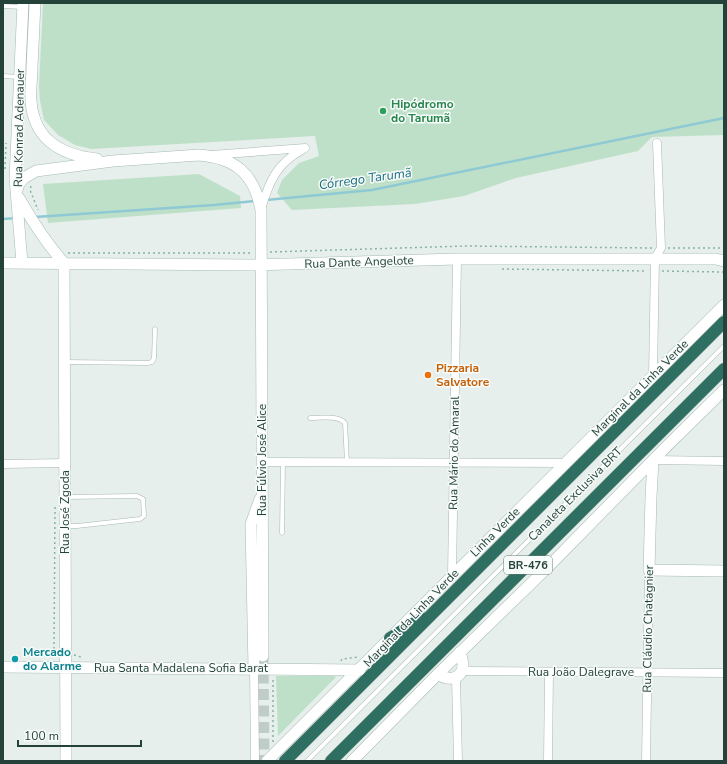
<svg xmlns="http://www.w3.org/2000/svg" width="727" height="764" viewBox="0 0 727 764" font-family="'Nunito Sans',sans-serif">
<rect width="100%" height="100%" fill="#e6efeb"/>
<!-- green -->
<path fill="#bfe0c8" d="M43,3H724V135L652,137L638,151L516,178L464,196L415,204L292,210L277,193L282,180L299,163L319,156L315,136L91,149L75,145L58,135L44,120L40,101L39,86Z
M199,174L240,196L241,208L48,223L43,184Z
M276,676H334L336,677L278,736Z"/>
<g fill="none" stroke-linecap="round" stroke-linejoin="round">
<!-- stream -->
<path stroke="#8ec9d4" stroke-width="2.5" d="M266,200L372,190L724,118
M35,217L214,205L255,201
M3,219L16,218"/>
<!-- secondary-tunnel -->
<path stroke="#bfccc8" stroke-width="11" stroke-dasharray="11 5.5" stroke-linecap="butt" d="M263,656L264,761"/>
<!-- lane casing -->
<g stroke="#a8b8b2" stroke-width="5">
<path id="lane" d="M3,6L22,7
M3,76L19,77
M66,362L148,363L152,362L154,358L155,329
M310,418C320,418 338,415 345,423L347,462
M66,526H77L140,519L144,516L143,499L137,496L66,497
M282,533L283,462
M307,761L724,346"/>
</g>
<!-- street casing -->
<g stroke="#a8b8b2" stroke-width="9">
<path id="street" d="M211,155L305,148
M261,209C269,182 277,163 302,150
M653,376L655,258L661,248L657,143
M653,460L724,461
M262,462L565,463
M3,464L65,463
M452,575L457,259
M254,669L255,761
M462,671L724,673
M456,678L458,761
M548,761L549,672
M646,761L649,570"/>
</g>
<!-- secondary casing -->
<g stroke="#a4bbb3" stroke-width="12">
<path id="secondary" d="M35,3C34,24 33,46 32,67C32,78 30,90 31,101C34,140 61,155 97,159
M17,190L19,184L24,178L36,171L113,161L199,155C235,158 254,173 261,210L263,656
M19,198C32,221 46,243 64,263
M3,263L251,265L457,259H716L724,261
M22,263L15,178L23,3
M64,263L66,761
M653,460L651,497L649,570L724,571
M3,667L360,670
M254,669L251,524L260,499
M438,674C447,681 462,680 463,666C463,661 461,656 460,652
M267,761L724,305
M352,761L438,674L549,566L667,446L724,390"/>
</g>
<!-- highway casing -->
<g stroke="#c2cac8" stroke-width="13">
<path id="highway" d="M390,638L422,618
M285,761L724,322
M331,761L724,369"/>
</g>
<!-- path -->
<path stroke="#86b3a5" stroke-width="1.5" stroke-dasharray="2 3" stroke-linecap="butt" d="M5,169L6,143
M31,186L30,190L38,210
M668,248H724
M270,252L466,246L652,248
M68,253H253
M502,269L646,271
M662,271L724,272
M55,507L54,651H56
M74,655L81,657V659
M341,661L342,659L358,657
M273,742V678"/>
<!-- lane -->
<use href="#lane" stroke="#fff" stroke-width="4"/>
<!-- street -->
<use href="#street" stroke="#fff" stroke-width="8"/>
<!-- secondary -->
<use href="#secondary" stroke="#fff" stroke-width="11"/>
<!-- highway -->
<use href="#highway" stroke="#2f6f62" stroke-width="12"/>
</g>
<!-- markers -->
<circle fill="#2e9e5b" stroke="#f7fbf9" stroke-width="1.5" cx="383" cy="111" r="4"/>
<circle fill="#e8710a" stroke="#f7fbf9" stroke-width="1.5" cx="428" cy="375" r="4"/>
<circle fill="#0f9aa8" stroke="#f7fbf9" stroke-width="1.5" cx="15" cy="659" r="4"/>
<g text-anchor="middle" stroke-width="3" stroke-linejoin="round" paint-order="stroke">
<!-- shield labels -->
<rect fill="#f7fbf9" stroke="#637a73" stroke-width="1" x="504" y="556" width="48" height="18" rx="3"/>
<g font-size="11" font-weight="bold" fill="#24423a">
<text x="528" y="569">BR-476</text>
</g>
<!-- leisure labels -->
<g font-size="12" font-weight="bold" fill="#27864d" stroke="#f7fbf9" text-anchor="start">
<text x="391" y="108">Hipódromo<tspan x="391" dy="14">do Tarumã</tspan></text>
</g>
<!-- street labels -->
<g font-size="12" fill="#24423a" stroke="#f7fbf9">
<text transform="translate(19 128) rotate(-89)" y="4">Rua Konrad Adenauer</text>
<text transform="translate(359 262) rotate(-2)" y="4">Rua Dante Angelote</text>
<text transform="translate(640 388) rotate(-45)" y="4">Marginal da Linha Verde</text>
<text transform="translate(454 453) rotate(-89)" y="4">Rua Mário do Amaral</text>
<text transform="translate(262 460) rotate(-90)" y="4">Rua Fúlvio José Alice</text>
<text transform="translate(575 494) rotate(-45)" y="4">Canaleta Exclusiva BRT</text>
<text transform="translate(65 512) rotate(-90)" y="4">Rua José Zgoda</text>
<text transform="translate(495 532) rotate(-45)" y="4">Linha Verde</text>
<text transform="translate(411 618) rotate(-46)" y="4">Marginal da Linha Verde</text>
<text transform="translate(648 629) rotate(-89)" y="4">Rua Cláudio Chatagnier</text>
<text x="181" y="672">Rua Santa Madalena Sofia Barat</text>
<text x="581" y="676">Rua João Dalegrave</text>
</g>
<!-- food labels -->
<g font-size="12" font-weight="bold" fill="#c56008" stroke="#f7fbf9" text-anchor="start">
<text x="436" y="372">Pizzaria<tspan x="436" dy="14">Salvatore</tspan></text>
</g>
<!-- culture labels -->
<g font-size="12" font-weight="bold" fill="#0d838f" stroke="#f7fbf9" text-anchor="start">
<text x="23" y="656">Mercado<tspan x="23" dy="14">do Alarme</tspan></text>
</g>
<!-- water labels -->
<g font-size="13" font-style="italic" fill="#1c6f80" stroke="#f7fbf9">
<text transform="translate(365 178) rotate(-8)" y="5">Córrego Tarumã</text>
</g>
</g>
<!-- border -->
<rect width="727" height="764" fill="none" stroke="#24423a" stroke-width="8"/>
<!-- scale -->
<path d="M18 740v6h123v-6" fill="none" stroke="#24423a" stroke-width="2"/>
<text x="24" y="740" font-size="12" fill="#24423a" stroke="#f7fbf9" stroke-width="3" paint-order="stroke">100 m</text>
</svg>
